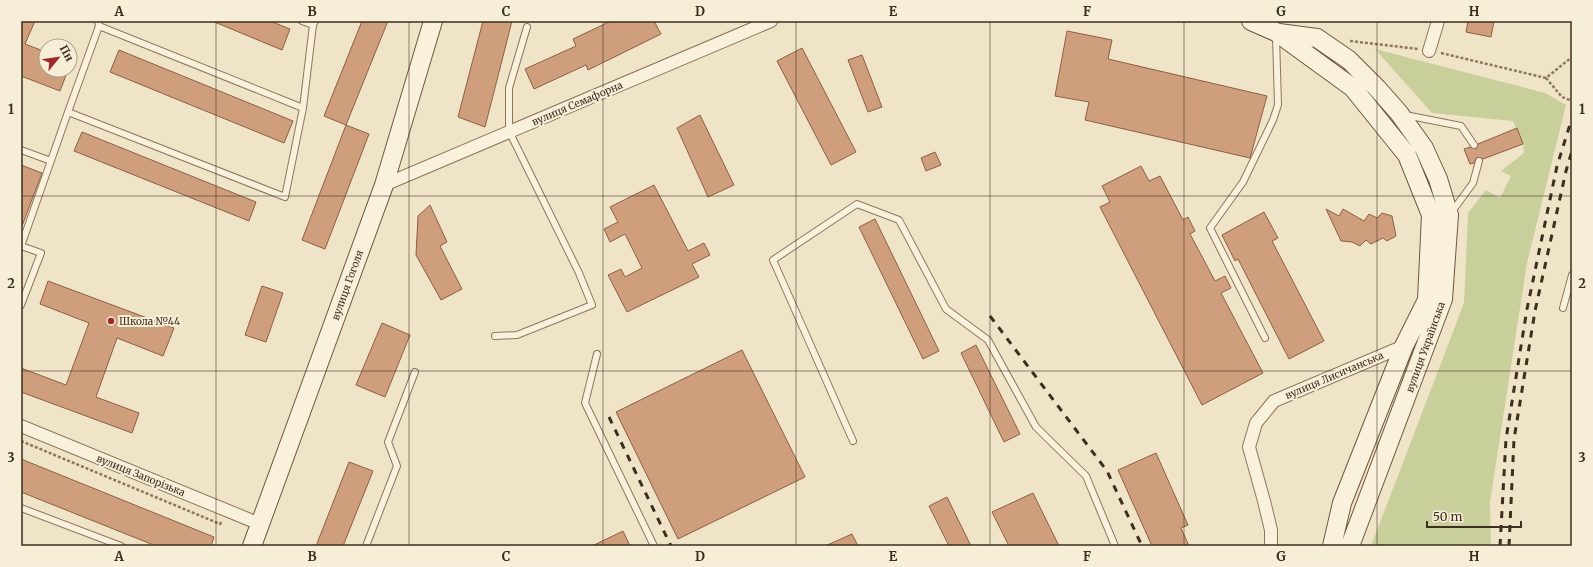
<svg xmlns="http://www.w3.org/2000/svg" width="1593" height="567" viewBox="0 0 1593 567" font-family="Merriweather,serif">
<rect width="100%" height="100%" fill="#f0e4c8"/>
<!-- green -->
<path fill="#c9cf9b" d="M1375,49L1545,93L1566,105L1527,263L1490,502L1491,546H1371L1464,303L1468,213L1486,190L1500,198L1511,176L1501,171L1524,153L1523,144L1513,121L1432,113Z"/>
<!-- building -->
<path fill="#cf9f7d" stroke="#8d5f41" d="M21,21H35L25,44L46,52V70H68L60,91L21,76Z
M212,21H270L290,29L282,50Z
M362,21H388L346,125L324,116Z
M483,21H512L485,127L458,117Z
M611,21H654L661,34L588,70L586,65L534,89L525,69L576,46L573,39Z
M1468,21H1494L1491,37L1466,32Z
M1067,31L1112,40L1108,59L1267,96L1250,158L1085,120L1089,102L1055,96Z
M802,48L856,152L831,165L777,61Z
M119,50L293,121L284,143L110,72Z
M862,55L882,107L868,112L848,60Z
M700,115L734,185L708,197L677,128Z
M346,125L369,134L325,249L302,240Z
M1517,128L1523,144L1483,159L1477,157L1474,163L1470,164L1464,149L1470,147L1476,149L1478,144Z
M82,132L256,202L249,221L74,151Z
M935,152L941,165L926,171L921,158Z
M21,165L42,173L22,226H21Z
M1141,166L1149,181L1160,176L1183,220L1188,217L1195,231L1190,234L1215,281L1225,276L1231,288L1221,293L1263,373L1202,405L1100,207L1110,202L1102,186Z
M654,185L688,251L704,243L710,255L692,264L699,277L627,312L608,275L621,269L625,277L642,268L625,234L610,242L604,229L618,222L610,207Z
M430,205L447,242L440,246L462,289L441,300L416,255L418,216Z
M1326,209L1339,216L1343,209L1364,221L1369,214L1377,218L1382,213L1392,216L1396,236L1387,241L1383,238L1371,244L1366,240L1360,246L1352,242L1341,241Z
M1264,212L1278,238L1272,241L1324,341L1289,359L1238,259L1235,261L1222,235Z
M875,219L939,351L923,359L859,227Z
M48,281L174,328L163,356L117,338L96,397L139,413L132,433L21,392V368L66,385L89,323L40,304Z
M262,286L283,293L266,342L245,335Z
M382,323L410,335L385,397L356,385Z
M976,345L1020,434L1004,442L961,353Z
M742,350L805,477L678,539L616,412Z
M1156,453L1188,525L1181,528L1189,546H1152L1118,470Z
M21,459L214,537L211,546H156L21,492Z
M349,462L373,471L343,546H316Z
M1033,493L1059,546H1009L992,512Z
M947,497L971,546H949L929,506Z
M623,531L630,546H592Z
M852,534L858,546H825Z"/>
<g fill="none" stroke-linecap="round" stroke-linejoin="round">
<!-- lane casing -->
<g stroke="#8d765c" stroke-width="8">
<path id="lane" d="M98,21L99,26L303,108L313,25
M302,21L313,25L315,21
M99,26L68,112L285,197L303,108
M1405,115L1461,126L1474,145
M21,150L51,161
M1451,213L1473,183L1479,161
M21,305L41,253L21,246L68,112
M1563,308L1572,275
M495,336L517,335L592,305L579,273L509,131V88L527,27
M1265,338L1210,228L1243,182L1273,120L1278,105L1276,36
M597,354L585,403L654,546
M853,441L773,260L857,204L899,220L946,309L988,340L1036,427L1086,476L1115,546
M21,508L121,546
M366,546L397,466L388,442L415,372"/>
</g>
<!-- street casing -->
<g stroke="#8d765c" stroke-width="14">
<path id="street" d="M1429,51L1438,21
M384,185L771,21
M21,426L260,524
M1271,546V530L1264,501L1249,447L1256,423L1274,401L1404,346"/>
</g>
<!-- secondary casing -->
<g stroke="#6f573f" stroke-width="20">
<path id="secondary" d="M1251,21L1276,32L1353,88L1407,155L1431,215L1427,300L1404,346L1342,503L1332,546
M1279,33L1317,38L1349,60L1377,88L1399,113L1424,148L1438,179L1449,215L1443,299L1350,546
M252,546L384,185L433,21"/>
</g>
<!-- path -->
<path stroke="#8d765c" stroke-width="2.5" stroke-dasharray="3 2" stroke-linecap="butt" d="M1350,41L1418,49
M1441,53L1546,78L1572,57
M1546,78L1562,97L1572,101
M21,441L220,524L222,521"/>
<!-- lane -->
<use href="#lane" stroke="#faf1dc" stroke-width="6"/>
<!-- street -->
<use href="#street" stroke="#faf1dc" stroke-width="12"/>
<!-- secondary -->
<use href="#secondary" stroke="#faf1dc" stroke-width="18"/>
<!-- rail -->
<path stroke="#3d2e20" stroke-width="3" stroke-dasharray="7 7" stroke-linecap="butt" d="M990,316L1107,471L1142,546
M609,417L671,546
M1500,546L1506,439L1527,309L1557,166L1572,118
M1509,546L1514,439L1535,311L1566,171L1572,151"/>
</g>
<!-- grid -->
<path fill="none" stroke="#3d2e20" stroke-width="1" stroke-opacity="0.55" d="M216,21V546M409,21V546M603,21V546M796,21V546M990,21V546M1184,21V546M1377,21V546M21,196H1572M21,371H1572"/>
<!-- markers -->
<circle fill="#9e2a2b" stroke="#f7eed8" stroke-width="1.5" cx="111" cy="321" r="4"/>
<g text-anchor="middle" stroke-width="4" stroke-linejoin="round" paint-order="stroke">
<!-- street labels -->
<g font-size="10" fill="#3d2e20" stroke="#f7eed8">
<text transform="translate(577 103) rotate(-23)" y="4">вулиця Семафорна</text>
<text transform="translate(347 285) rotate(-70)" y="4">вулиця Гоголя</text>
<text transform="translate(1425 347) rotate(-70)" y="4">вулиця Українська</text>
<text transform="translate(1334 375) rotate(-23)" y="4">вулиця Лисичанська</text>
<text transform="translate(141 475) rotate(22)" y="4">вулиця Запорізька</text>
</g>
<!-- poi labels -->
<g font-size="10" fill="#3d2e20" stroke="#f7eed8" text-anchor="start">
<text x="119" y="325">Школа №44</text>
</g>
</g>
<!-- border -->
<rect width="1593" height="567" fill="none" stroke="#f7eed8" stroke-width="44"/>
<!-- north arrow -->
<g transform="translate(58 58) rotate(61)"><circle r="19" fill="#f7eed8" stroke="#ada18e"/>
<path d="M0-3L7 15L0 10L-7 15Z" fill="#9e2a2b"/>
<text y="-6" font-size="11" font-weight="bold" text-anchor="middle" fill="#3d2e20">Пн</text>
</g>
<!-- scale -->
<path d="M1427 521v6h94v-6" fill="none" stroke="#3d2e20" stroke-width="2"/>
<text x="1433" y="521" font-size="12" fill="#3d2e20" stroke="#f7eed8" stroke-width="3" paint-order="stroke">50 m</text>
<rect x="22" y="22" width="1549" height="523" fill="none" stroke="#3d2e20" stroke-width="1.5"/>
<g font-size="13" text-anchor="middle" font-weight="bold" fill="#3d2e20">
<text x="119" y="16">A</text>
<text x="312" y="16">B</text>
<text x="506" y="16">C</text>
<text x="700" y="16">D</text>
<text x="893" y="16">E</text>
<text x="1087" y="16">F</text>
<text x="1281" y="16">G</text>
<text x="1474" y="16">H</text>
<text x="11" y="114">1</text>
<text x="1582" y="114">1</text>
<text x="11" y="288">2</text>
<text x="1582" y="288">2</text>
<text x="11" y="462">3</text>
<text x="1582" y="462">3</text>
<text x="119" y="561">A</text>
<text x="312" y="561">B</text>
<text x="506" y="561">C</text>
<text x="700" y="561">D</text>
<text x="893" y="561">E</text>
<text x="1087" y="561">F</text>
<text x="1281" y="561">G</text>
<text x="1474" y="561">H</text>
</g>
</svg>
